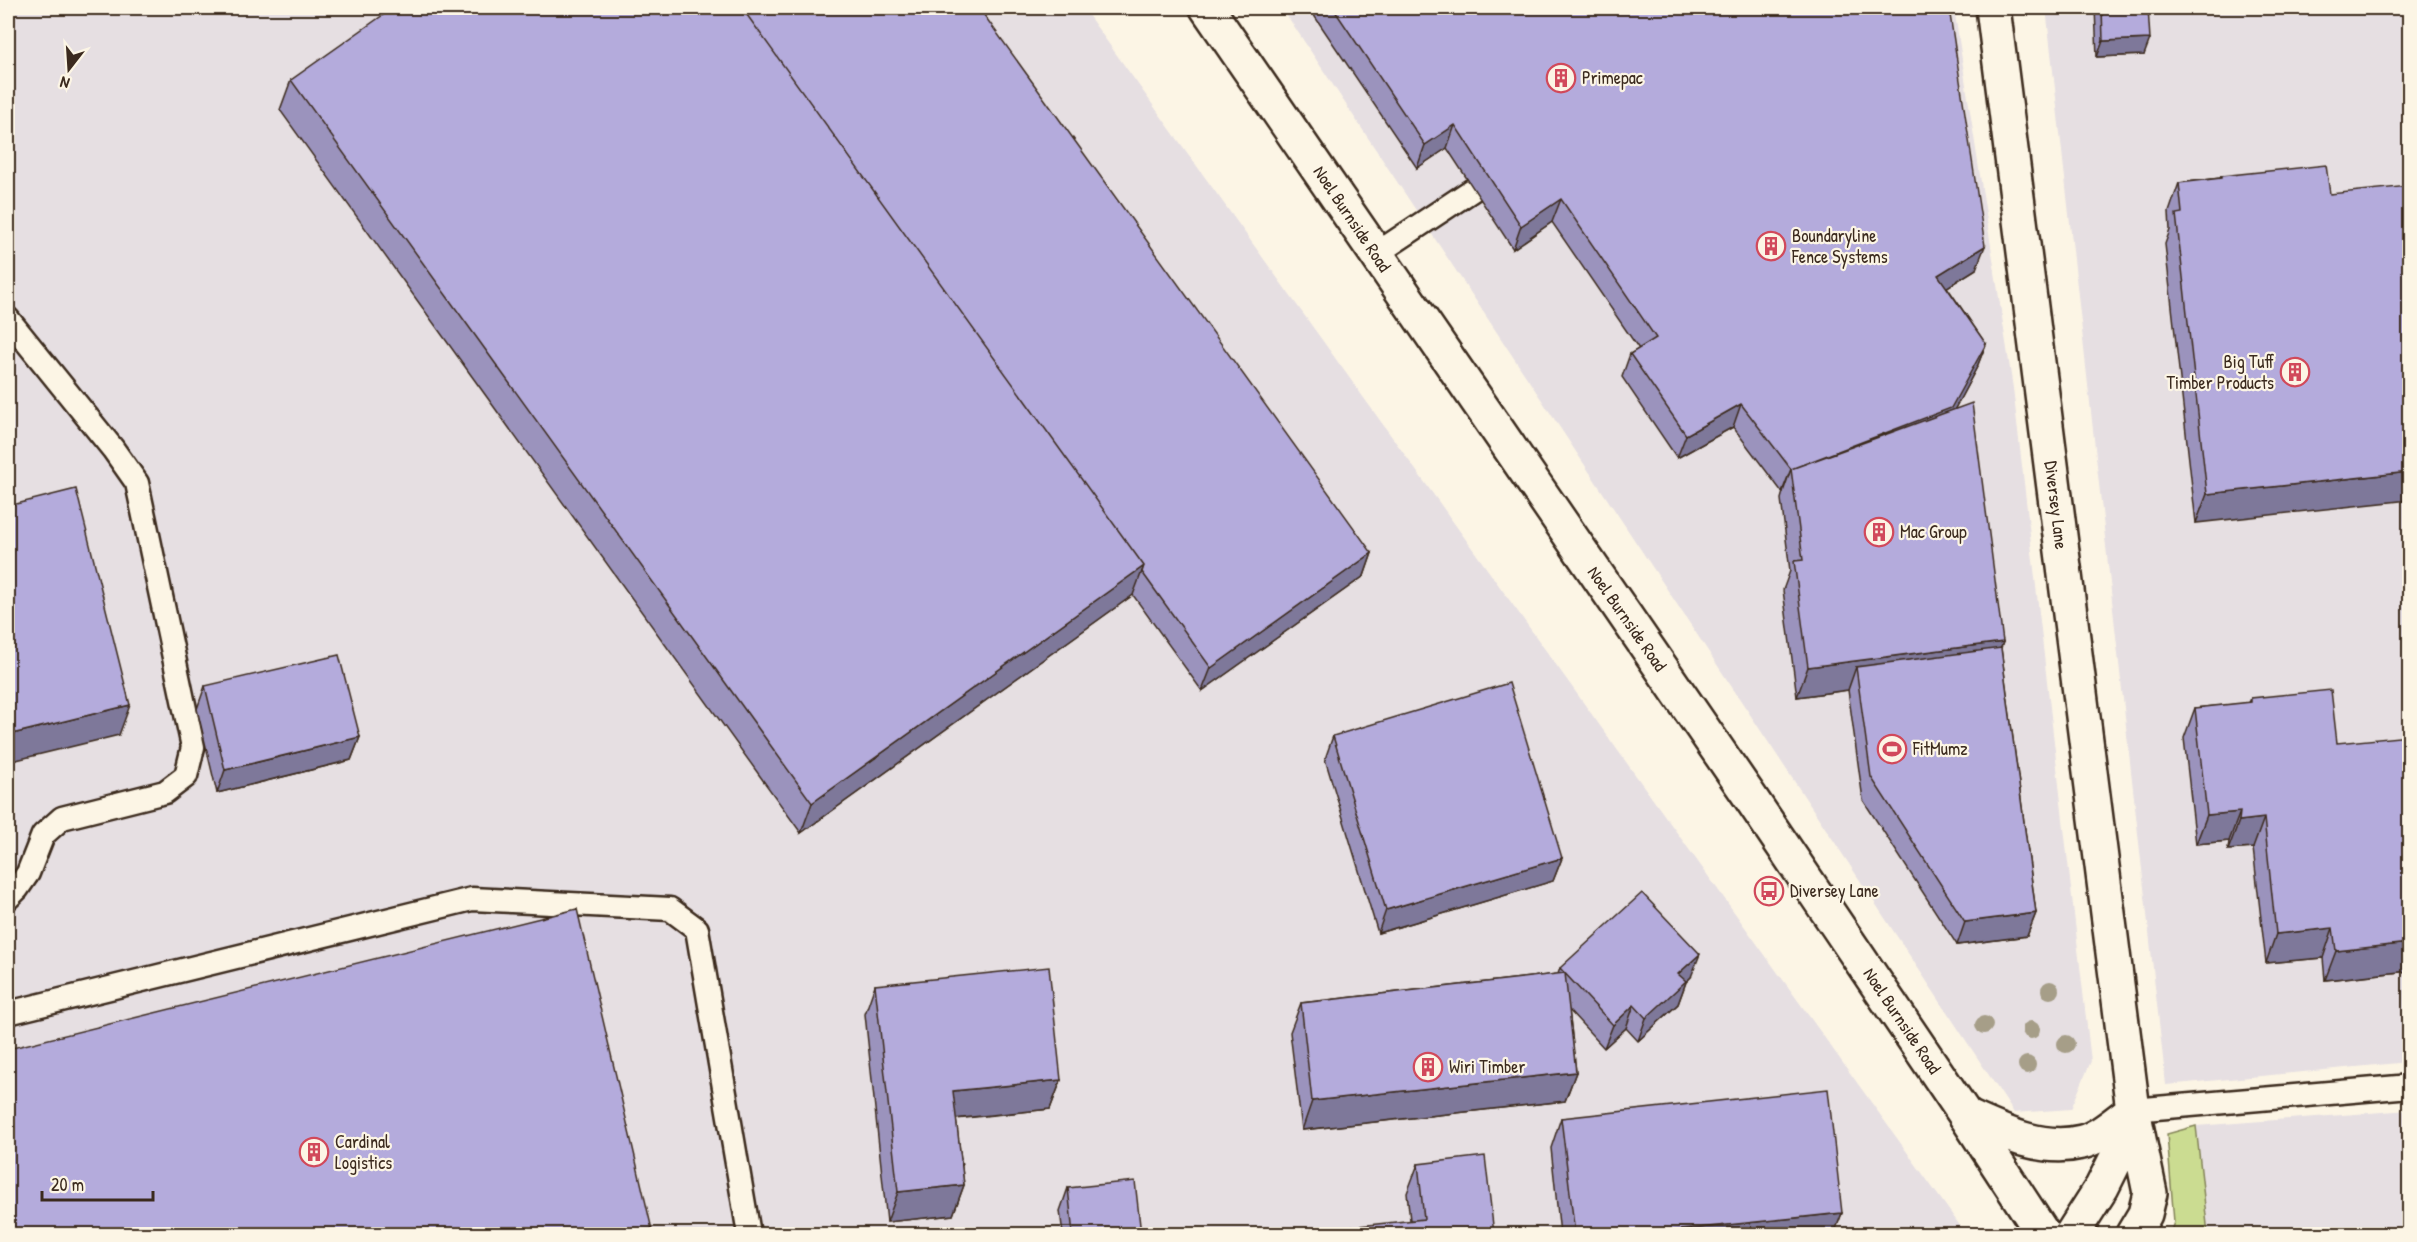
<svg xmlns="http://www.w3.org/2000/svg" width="2417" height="1242" viewBox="0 0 2417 1242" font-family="'Patrick Hand',sans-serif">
<rect width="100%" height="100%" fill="#fcf5e5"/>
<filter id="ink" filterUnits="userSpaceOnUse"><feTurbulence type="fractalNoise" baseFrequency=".0167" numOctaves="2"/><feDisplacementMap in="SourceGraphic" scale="12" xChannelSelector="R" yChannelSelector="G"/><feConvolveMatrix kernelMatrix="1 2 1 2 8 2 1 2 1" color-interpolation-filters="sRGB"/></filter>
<g filter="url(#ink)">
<!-- built -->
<path fill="#e6dfe2" d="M8,8H1083L1966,1234H8Z
M1282,8H1954L2013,388L2091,1061L2071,1109L2014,1113Z
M2046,8H2409V1062L2166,1085Z
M2409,1110V1234H2208L2196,1126Z"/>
<!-- green -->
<path fill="#cbdc91" stroke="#838358" stroke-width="1.5" d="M2196,1126L2208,1234H2170L2174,1222L2167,1134Z"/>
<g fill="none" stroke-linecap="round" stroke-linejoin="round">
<!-- lane casing -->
<g stroke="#3b2a1e" stroke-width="27">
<path id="lane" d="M1376,254L1474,189
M8,319L113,449L137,483L193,747L186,776L165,792L62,818L43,835L28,873L17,889L8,898
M8,1013L472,899L670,909L697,929L749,1234
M2133,1110L2410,1086"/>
</g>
<!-- street casing -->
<g stroke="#3b2a1e" stroke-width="38">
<path id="street" d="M1993,8L2133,1110L2150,1193L2145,1214L2133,1234
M1966,1116C2002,1132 2041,1152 2082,1142C2101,1137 2117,1121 2133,1110
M2072,1234L2102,1187L2116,1159L2132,1111"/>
</g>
<!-- secondary casing -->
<g stroke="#3b2a1e" stroke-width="38">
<path id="secondary" d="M1207,8L1748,794L1966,1116L2043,1234"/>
</g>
<!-- lane -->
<use href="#lane" stroke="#fcf5e5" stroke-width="22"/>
<!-- street -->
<use href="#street" stroke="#fcf5e5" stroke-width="33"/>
<!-- secondary -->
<use href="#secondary" stroke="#fcf5e5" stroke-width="33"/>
</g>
<!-- trees -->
<g fill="#a69e88">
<circle cx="2050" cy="990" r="9"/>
<circle cx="1984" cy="1025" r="9"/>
<circle cx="2031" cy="1030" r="9"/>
<circle cx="2066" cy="1044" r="9"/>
<circle cx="2027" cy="1065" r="9"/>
</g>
<!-- wall -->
<path fill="#9b93bd" stroke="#3b2a1e" stroke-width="1.5" d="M1309,8H1949L1976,269L1947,287L1986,344L1977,367L1954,410L2003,642L2001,648L2036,913L2027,936L1957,945L1863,800L1848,690L1797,697L1783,590L1790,571L1781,499L1783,492H1782L1733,427L1677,458L1622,377L1630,354L1639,349L1552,222L1513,249L1447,148L1417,168Z
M2095,8H2148L2144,55L2097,57Z
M291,80L1372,553L1364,576L1202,691L1133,595L801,833L280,110Z
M2221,176L2330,194L2196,523L2165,244L2170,230L2169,212L2179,183L2220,178Z
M205,686L360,737L351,760L217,793L197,709Z
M2251,698L2337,743L2409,971L2325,980L2323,958L2266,963L2253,848L2228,850L2229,841L2196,844L2184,738L2195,708L2249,703Z
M1333,736L1562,858L1553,881L1378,933L1325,759Z
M1560,968L1691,977L1686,982L1678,1004L1638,1041L1626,1028L1604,1048L1569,1010L1576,1072L1565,1101L1302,1130L1290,1032L1301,1003L1558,974Z
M875,985L1061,1080L1050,1109L956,1119L964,1185L953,1215L887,1222L865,1014Z
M1561,1118L1842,1213L1834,1234H1560L1551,1148Z
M1418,1164L1494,1234L1410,1220L1407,1193Z
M1068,1188L1141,1234H1063L1060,1211Z"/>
<!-- shaded-wall -->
<path fill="#7e789a" stroke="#3b2a1e" stroke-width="1.5" d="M2150,39L2144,55L2097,57L2103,41Z
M1455,125L1447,148L1417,168L1425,145Z
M1561,199L1552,222L1513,249L1521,226Z
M1985,246L1976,269L1930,298L1938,275Z
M1986,344L1977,367L1943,431L1791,469L1783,492H1782L1791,469Z
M1741,404L1733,427L1677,458L1686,435Z
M2409,472V500L2196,523L2207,494Z
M1372,553L1364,576L1202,691L1211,668Z
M1144,566L1133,595L801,833L812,803Z
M2003,642L1992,671L1856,667L1848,690L1797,697L1808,667Z
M130,705L119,735L8,762V735Z
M360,737L351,760L217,793L225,770Z
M2240,812L2229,841L2196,844L2207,815Z
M2264,818L2253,848L2228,850L2239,821Z
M1562,858L1553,881L1378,933L1386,910Z
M2036,913L2027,936L1957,945L1965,922Z
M2333,928L2323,958L2266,963L2276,934Z
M2409,943V971L2325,980L2336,951Z
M1700,954L1691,977L1686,982L1678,1004L1638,1041L1646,1018L1678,974Z
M1634,1005L1626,1028L1604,1048L1613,1025Z
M1576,1072L1565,1101L1302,1130L1312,1101Z
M1061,1080L1050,1109L943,1120L953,1091Z
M964,1185L953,1215L887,1222L898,1192Z
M1842,1213L1834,1234H1641Z"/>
<!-- building -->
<path fill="#b4abdc" stroke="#3b2a1e" stroke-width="1.5" d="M393,8H742L1144,566L812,803L291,80Z
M742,8H979L1372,553L1211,668L1142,572L1144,566Z
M1333,8H1949L1985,246L1938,275L1986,344L1951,408L1791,469L1741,404L1686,435L1630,354L1656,338L1561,199L1521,226L1455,125L1425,145Z
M2102,8H2148L2150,39L2103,41Z
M2326,165L2330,194L2409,186V472L2207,494L2176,214L2182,213L2179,183L2221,178V176Z
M1972,403L2003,642L1808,667L1794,561L1803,560L1791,469Z
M76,489L130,705L8,735V506Z
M2001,648L2036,913L1965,922L1871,777L1856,667Z
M339,655L360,737L225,770L205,686Z
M1509,683L1562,858L1386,910L1333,736Z
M2331,690L2337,743L2409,736V943L2336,951L2333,928L2276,934L2264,818L2239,821L2240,812L2207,815L2195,708L2251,702V698Z
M1642,893L1700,954L1678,974L1686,981L1646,1018L1634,1005L1613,1025L1560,968Z
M577,909L653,1234H8V1049Z
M1049,967L1061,1080L953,1091L964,1185L898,1192L875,985Z
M1565,973L1576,1072L1312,1101L1301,1003Z
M1828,1089L1842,1213L1641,1234H1575L1561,1118Z
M1485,1156L1494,1234H1283L1424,1219L1418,1164Z
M1135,1181L1141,1234H1073L1068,1188Z"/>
</g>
<!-- icons -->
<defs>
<g id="building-ring" transform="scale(1.5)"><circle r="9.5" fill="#fcf5e5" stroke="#d1495b" stroke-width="1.5"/><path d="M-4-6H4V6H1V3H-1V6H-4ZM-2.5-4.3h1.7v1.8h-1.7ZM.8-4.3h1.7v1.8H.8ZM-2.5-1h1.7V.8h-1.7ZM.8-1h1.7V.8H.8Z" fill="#d1495b"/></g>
<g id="stadium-ring" transform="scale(1.5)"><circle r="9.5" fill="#fcf5e5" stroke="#d1495b" stroke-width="1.5"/><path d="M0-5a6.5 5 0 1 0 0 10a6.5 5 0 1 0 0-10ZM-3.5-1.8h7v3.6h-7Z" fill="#d1495b"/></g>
<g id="bus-ring" transform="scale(1.5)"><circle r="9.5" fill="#fcf5e5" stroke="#d1495b" stroke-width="1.5"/><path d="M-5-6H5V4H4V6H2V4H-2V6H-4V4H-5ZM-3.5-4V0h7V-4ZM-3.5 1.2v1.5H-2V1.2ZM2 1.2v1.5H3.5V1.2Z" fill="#d1495b"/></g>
</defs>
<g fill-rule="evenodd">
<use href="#building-ring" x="1561" y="78"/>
<use href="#building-ring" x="1771" y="246"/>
<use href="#building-ring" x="2295" y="372"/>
<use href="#building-ring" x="1879" y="532"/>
<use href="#stadium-ring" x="1892" y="749"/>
<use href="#bus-ring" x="1769" y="891"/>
<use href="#building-ring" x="1428" y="1067"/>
<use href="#building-ring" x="314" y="1152"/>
</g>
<g text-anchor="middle" stroke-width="4.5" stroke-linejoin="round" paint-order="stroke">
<!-- poi labels -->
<g font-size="18" fill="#3b2a1e" stroke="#fcf5e5" text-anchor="start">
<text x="1582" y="84">Primepac</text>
<text x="1792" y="242">Boundaryline<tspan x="1792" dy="21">Fence Systems</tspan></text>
<text x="2274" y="368" text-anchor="end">Big Tuff<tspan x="2274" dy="21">Timber Products</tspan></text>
<text x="1900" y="538">Mac Group</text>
<text x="1913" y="755">FitMumz</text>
<text x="1790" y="897">Diversey Lane</text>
<text x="1449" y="1073">Wiri Timber</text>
<text x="335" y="1148">Cardinal<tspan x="335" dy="21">Logistics</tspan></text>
</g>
<!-- street labels -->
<g font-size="18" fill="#3b2a1e" stroke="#fcf5e5">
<text transform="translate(1352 219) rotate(56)" y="6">Noel Burnside Road</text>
<text transform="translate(2056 505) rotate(83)" y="6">Diversey Lane</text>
<text transform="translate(1627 619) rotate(55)" y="6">Noel Burnside Road</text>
<text transform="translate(1902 1021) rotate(56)" y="6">Noel Burnside Road</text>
</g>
</g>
<!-- margin -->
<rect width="2417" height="1242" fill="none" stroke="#fcf5e5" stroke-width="30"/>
<rect x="15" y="15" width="2387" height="1212" fill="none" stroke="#3b2a1e" stroke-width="2" filter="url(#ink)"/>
<!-- north arrow -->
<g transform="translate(69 69) rotate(197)" stroke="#fcf5e5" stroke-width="4.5" paint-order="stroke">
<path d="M0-4.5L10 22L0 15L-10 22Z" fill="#3b2a1e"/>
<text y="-9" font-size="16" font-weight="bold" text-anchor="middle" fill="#3b2a1e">N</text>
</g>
<!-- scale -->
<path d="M42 1191v9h111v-9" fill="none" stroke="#3b2a1e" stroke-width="3"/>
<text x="51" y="1191" font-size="18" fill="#3b2a1e" stroke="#fcf5e5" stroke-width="4.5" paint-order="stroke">20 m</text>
</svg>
